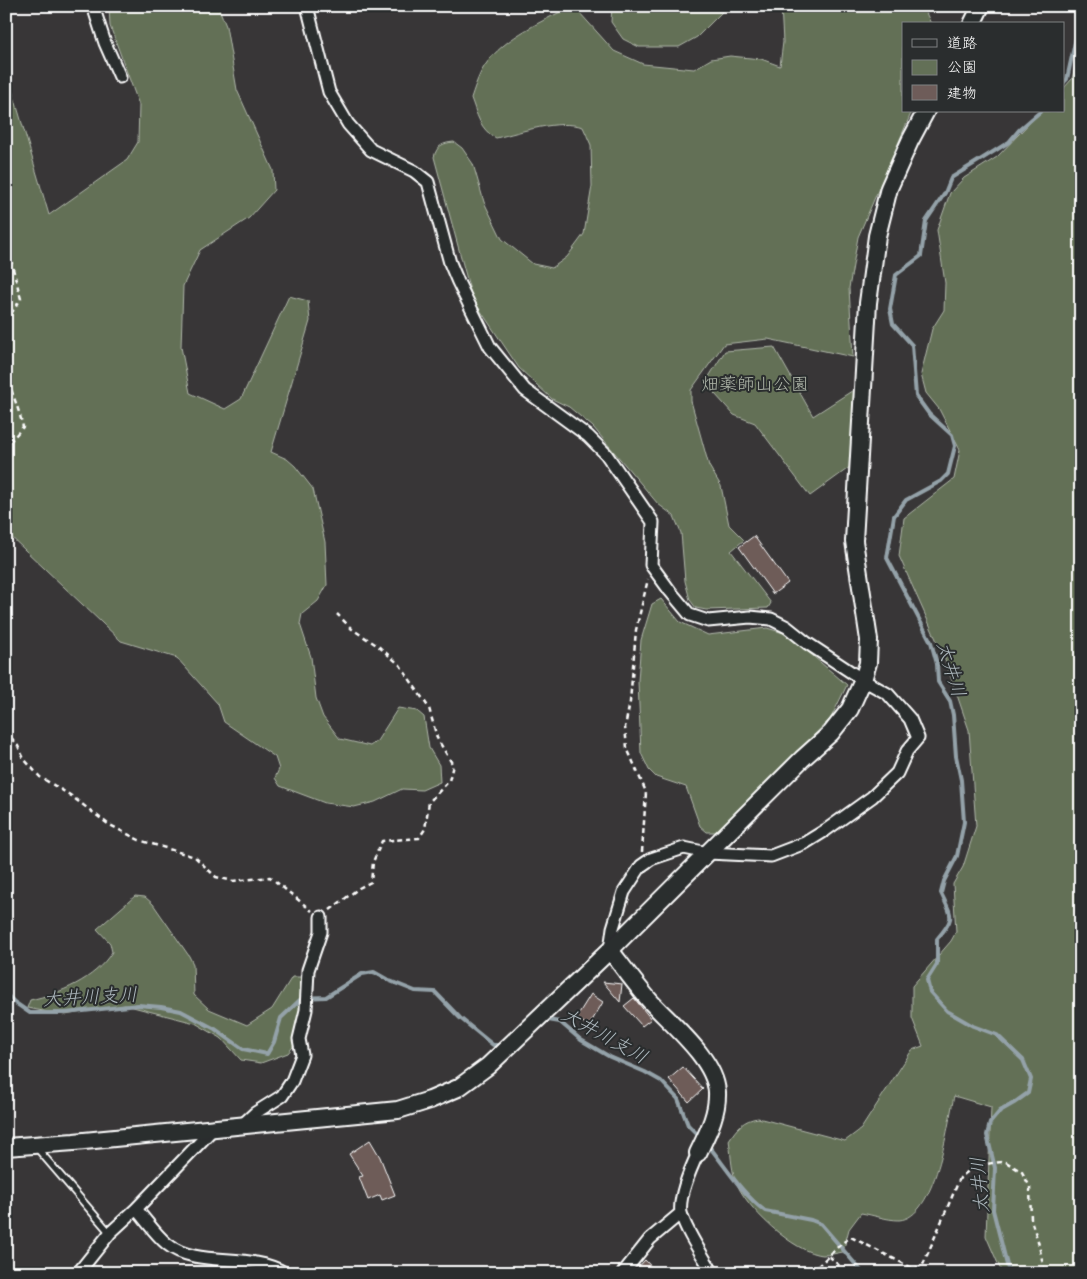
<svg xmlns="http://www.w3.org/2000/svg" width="1087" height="1279" viewBox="0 0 1087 1279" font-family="'Gochi Hand','Klee One',sans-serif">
<rect width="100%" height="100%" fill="#383637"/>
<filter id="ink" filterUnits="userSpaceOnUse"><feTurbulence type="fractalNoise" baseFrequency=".02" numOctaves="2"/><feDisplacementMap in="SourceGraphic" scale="10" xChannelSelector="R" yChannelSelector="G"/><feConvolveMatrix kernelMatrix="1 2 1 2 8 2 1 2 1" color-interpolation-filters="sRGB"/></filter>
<g filter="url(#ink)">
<!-- green -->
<path fill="#637057" stroke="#b1b8ab" d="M109,6H218L226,26L237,90L273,170L274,190L249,218L200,250L183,286L181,347L190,393L225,409L241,399L289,296L308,301L310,321L271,452L287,459L295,466L313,489L325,542L327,585L318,601L302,614L300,624L311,657L316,698L323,717L340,739L370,746L377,741L398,708L417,711L424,717L429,748L439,765L440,782L422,790L402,789L375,802L354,807L325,803L280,786L275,778L279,769L275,757L224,722L218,704L177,658L121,641L6,532V69L49,215L127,160L138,142L139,105L110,26Z
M612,6H721L722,12L697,37L679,47H639L623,39L611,22Z
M781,6H923L931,24H903V111H912L858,237L849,288L853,357L768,339L724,344L691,390V401L709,466L721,486L729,525L744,540L731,551L771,603L768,608L706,610L696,608L690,600L685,581L681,533L674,516L658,504L593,427L569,407L552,399L519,368L472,298L434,157C437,146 442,143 454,142L462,148L473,164L484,202L502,239L533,264L552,268L567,257L584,234L592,186L591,145L583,127C558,119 521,132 496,138C480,130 477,114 471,98C474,89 477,80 481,72C498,40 539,23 570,7L579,12L614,51L643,64L694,69L711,59L730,56L761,59L780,66L783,42Z
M1081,42V1273H1002L986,1236L991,1107L954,1096C948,1123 936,1218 899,1220C887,1220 873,1215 861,1213L849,1229L843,1252C837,1253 829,1255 823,1255C795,1254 743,1206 735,1179C731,1167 731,1153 729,1140C737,1128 743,1120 758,1118L845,1141L861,1129L912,1050L923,1046L912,1018V986L951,941L956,932L953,884L963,867L976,826L969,730L944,657L899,556L904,518L954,479L960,450L939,409L926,393L921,374L932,329L944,310L945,283L937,230L950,193L964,178L997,157L1041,111H1063V89L1072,79Z
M774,347L813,416L858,387L854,464L810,496L755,423L734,415L705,383L725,351Z
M661,599L680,622L708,635L767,628L787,634L847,685L831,718L716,832H707L700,826L686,787L656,777L649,770L641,753L638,681L641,640L652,604Z
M135,896L145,897L153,904L189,956L193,964L194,995L209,1009L247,1025L272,1009L292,977H301L300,1038L288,1053L261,1063L241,1060L221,1038L195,1023L125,1005L65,1015L27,1008L30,1000C61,993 94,980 112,952L110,943L97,929Z"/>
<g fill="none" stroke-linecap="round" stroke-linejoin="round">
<!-- stream -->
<path stroke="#94a2a9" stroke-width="4" d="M1063,83L1067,79L1081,15
M6,994L14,1002L30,1013H65L138,1005L161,1007L181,1011L215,1029L243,1049L267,1054L274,1042L281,1018L302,998L326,997L362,974L374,972L390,981L415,991L435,992L460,1018L493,1045H503
M545,1022L548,1020L560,1022L581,1040L610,1057L645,1072L661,1081L678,1099L688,1125L701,1138
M708,1145C726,1167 742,1194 765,1211L811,1220L821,1224L863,1273
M1009,1273L993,1210L995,1168L987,1135L990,1123L1000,1111L1014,1103L1028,1093L1031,1079L1023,1060L997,1035L973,1026L947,1011L930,992L927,980L937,964V939C956,917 952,917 941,893L944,881L957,856L964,822L961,780L956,756L953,715L950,701L938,682L937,664L931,642L887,558L894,516L906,500L941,481L948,474L955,446L952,435L929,414L916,396L912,345L893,324L890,309L896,275L921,256L926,221L945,193L951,178L1009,142L1019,130L1041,111"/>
</g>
<!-- building -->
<path fill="#6e5c59" stroke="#fff" d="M754,536L788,583L773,594L739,547Z
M603,982L622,984L620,1002Z
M591,994L603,1002L589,1026L576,1018Z
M634,998L651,1019L642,1026L624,1006Z
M683,1067L703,1089L689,1102L669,1079Z
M370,1140L380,1157L395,1195L382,1200L380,1195L368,1200L359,1177L363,1176L349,1154Z
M645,1260L657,1273H633Z"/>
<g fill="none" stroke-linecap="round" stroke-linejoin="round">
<!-- lane casing -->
<g stroke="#fff" stroke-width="9">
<path id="lane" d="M36,1147L110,1233"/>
</g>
<!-- street casing -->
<g stroke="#fff" stroke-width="15">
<path id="street" d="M93,6L105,43L120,77
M307,6L329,92L348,124L371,150L414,171L428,182L450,263L458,282L490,347L525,390L588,436L606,454L653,522L651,565L670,591L690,615L708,621L750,617L771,619L787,627L807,643L863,680L888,694L910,719L918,738L907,751L897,773L872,797L826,830L805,843L771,856L708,853L684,848L651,859L641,866L624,892L613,928L610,950
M241,1126L255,1113L282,1096L292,1081L302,1055L299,1039L306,1010L308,970L321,932V917
M698,1153C691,1168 678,1197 681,1213C686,1232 703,1256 713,1273
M136,1209C146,1220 155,1234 167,1244C190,1263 229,1257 256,1263C267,1265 276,1268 285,1273
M78,1273L110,1233L136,1209L213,1129
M623,1273L650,1239L681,1213"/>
</g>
<!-- secondary casing -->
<g stroke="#fff" stroke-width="20">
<path id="secondary" d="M972,24L981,6
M610,950C623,967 636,985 650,1001C671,1024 715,1059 717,1092C718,1114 707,1134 698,1153
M6,1147L74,1142L398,1110L430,1100L458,1088L488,1066L610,950L802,759L831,733L850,709L863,680L868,663L869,640L854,541L868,303L877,236L889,188L910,141L926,111"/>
</g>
<!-- path -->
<path stroke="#fff" stroke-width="2.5" stroke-dasharray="5 4" stroke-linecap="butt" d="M6,242L21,299L6,321
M6,373C11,391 19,409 23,427L6,446
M6,731L18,746L24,759L40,777L70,795L108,824L139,840L195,857L216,877L233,881L270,877L312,911
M642,852L646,792L627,748L625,727L630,702L636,630L648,579
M330,910L359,888L371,882L373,862L382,841L419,838L425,829L429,802L449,781L453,765L437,738L429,708L400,665L378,646L352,629L337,614
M829,1256L847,1273
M811,1273L842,1243L851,1237L912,1268L922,1267L960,1178C972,1166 989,1162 1006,1162L1022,1172L1030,1187L1031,1220L1038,1241L1045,1273"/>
<!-- lane -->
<use href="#lane" stroke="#2a2d2e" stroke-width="5.5"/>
<!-- street -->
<use href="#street" stroke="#2a2d2e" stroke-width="11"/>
<!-- secondary -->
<use href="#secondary" stroke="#2a2d2e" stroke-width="16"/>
</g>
</g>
<g text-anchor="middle" stroke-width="4" stroke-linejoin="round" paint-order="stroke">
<!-- park labels -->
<g font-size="18" fill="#b1b8ab" stroke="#2a2d2e">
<text x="755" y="390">畑薬師山公園</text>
</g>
<!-- water labels -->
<g font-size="19" font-style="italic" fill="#aeb9bf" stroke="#2a2d2e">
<text transform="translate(952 669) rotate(73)" y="7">太井川</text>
<text transform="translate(90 996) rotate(-3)" y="7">大井川支川</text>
<text transform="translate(605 1035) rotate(29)" y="7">大井川支川</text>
<text transform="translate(979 1185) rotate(-95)" y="7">太井川</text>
</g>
</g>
<!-- margin -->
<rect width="1087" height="1279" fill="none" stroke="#2a2d2e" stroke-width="25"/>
<rect x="12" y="12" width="1062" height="1254" fill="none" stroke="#fff" stroke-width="2" filter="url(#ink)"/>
<!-- legend -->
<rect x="902" y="22" width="162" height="90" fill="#2a2d2e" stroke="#7f8182"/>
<rect x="912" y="39" width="25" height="8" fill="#2a2d2e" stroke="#7f8182"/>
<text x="947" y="48" font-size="15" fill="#ffffff">道路</text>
<rect x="912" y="60" width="25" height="15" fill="#637057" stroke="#7f8182"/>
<text x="947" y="72" font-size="15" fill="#ffffff">公園</text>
<rect x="912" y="85" width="25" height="15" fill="#6e5c59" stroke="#7f8182"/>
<text x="947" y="98" font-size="15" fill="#ffffff">建物</text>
</svg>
